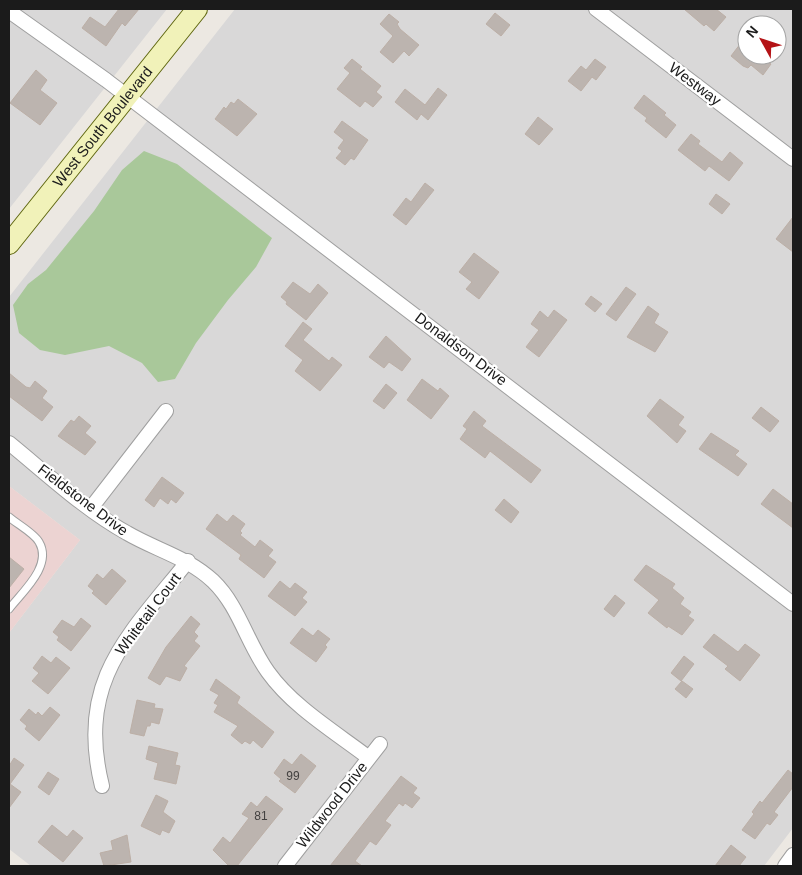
<svg xmlns="http://www.w3.org/2000/svg" width="802" height="875" viewBox="0 0 802 875" font-family="Helvetica,sans-serif">
<rect width="100%" height="100%" fill="#ece8e2"/>
<!-- residential -->
<path fill="#d9d8d8" fill-rule="evenodd" d="M9,9H167L9,209Z
M235,9H793V828L764,866H31L9,849V633L80,540L9,486V297ZM747,25H777V55H747Z"/>
<!-- commercial -->
<path fill="#ecd3d2" d="M9,486L80,540L9,633Z"/>
<!-- forest -->
<path fill="#a9c89a" d="M144,151L177,164L272,238L256,267L228,300L196,343L175,379L158,382L142,363L109,346L65,355L40,350L19,333L13,305L28,284L46,270L94,211L122,170Z"/>
<!-- building -->
<path fill="#bcb4af" stroke="#bcafa6" d="M119,9H139L125,26L122,23L106,46L82,28L90,17L105,27Z
M684,9H716L726,17L714,31L706,24L704,26Z
M495,13L510,25L501,36L486,24Z
M389,14L399,22L397,24L400,29L419,45L409,56L404,51L393,63L380,52L393,36L380,24Z
M747,35V55H759L771,64L763,75L751,65L748,68L743,66L731,56Z
M352,59L362,67L360,69L381,86L376,92L382,97L373,107L365,101L360,107L337,89L350,73L344,68Z
M595,59L606,67L596,80L592,77L581,91L568,81L581,66L586,70Z
M36,70L47,80L40,90L57,103L40,125L10,103Z
M438,88L447,95L428,120L421,114L417,120L395,102L405,89L425,105Z
M644,95L666,113L664,115L676,125L666,138L645,121L647,118L634,108Z
M238,99L257,114L237,136L215,119L224,107L226,109L231,102L234,104Z
M538,117L553,129L539,145L525,134Z
M342,121L368,140L354,160L351,158L345,165L336,158L342,151L338,148L344,140L334,132Z
M691,134L700,141L698,144L722,162L730,152L743,163L729,181L709,166L705,171L678,150Z
M425,183L434,190L406,225L393,215L406,198L411,202Z
M716,194L730,204L722,214L709,204Z
M793,217V252L776,239Z
M474,253L499,272L479,299L466,289L472,282L459,272Z
M293,282L310,294L318,284L328,293L306,320L286,304L287,302L281,297Z
M626,287L636,294L616,321L606,314Z
M591,296L602,304L595,312L585,304Z
M648,306L659,314L654,323L668,332L655,352L627,337Z
M554,310L567,320L539,357L526,347L539,330L531,324L540,311L548,318Z
M303,322L312,329L303,340L329,361L332,357L342,365L320,391L295,371L303,360L285,346Z
M386,336L411,359L402,371L389,362L384,368L369,357Z
M9,373L26,387L30,388L35,381L47,391L42,398L53,407L42,421L9,396Z
M422,379L438,391L440,388L449,396L431,419L407,400Z
M386,384L397,393L384,409L373,401Z
M660,399L684,417L678,425L686,431L677,443L647,416Z
M761,407L779,421L770,432L752,418Z
M474,411L486,421L482,426L541,470L531,483L490,451L485,458L460,439L467,429L463,426Z
M79,416L91,426L85,433L96,442L85,455L58,436L71,420L74,422Z
M711,433L739,451L735,455L747,464L738,476L699,449Z
M162,477L184,493L176,503L171,499L168,504L160,498L154,507L145,500Z
M773,489L793,504V528L761,504Z
M504,499L519,512L511,523L495,510Z
M217,514L227,522L233,515L245,524L240,531L242,533L240,535L255,547L260,540L273,550L268,556L276,562L264,578L239,559L241,555L206,529Z
M9,557L24,569L9,588Z
M646,565L675,584L672,588L684,598L680,604L691,612L688,616L694,620L682,635L668,626L667,628L648,613L659,600L634,580Z
M112,569L126,581L106,605L92,593L94,591L88,586L97,574L103,579Z
M280,581L290,589L295,583L307,592L302,598L307,602L295,616L268,596Z
M615,595L625,603L614,617L604,609Z
M191,616L200,624L194,632L198,636L194,641L200,646L184,666L187,668L180,681L166,676L160,685L148,678L166,647Z
M81,618L91,626L71,651L57,640L59,637L53,632L62,620L74,627Z
M302,628L313,636L318,630L330,639L325,645L327,647L316,662L290,643Z
M714,634L738,652L745,644L760,655L740,681L725,669L728,666L703,647Z
M42,656L51,663L56,657L70,668L48,694L32,681L39,673L33,668Z
M684,656L694,664L681,681L671,673Z
M216,679L240,697L237,703L274,732L262,748L253,740L250,744L245,741L242,744L231,735L238,726L214,712L218,705L214,703L219,695L210,690Z
M682,681L693,689L686,698L675,689Z
M137,700L155,704L154,708L163,709L159,724L151,722L150,726H147L144,736L130,733Z
M50,707L60,715L39,741L25,729L27,726L20,720L29,709L36,715L38,712L42,716Z
M149,746L178,753L175,765L180,766L176,784L154,779L158,763L146,759Z
M301,754L316,766L295,793L279,781L281,779L274,773L284,759L292,765Z
M14,758L24,765L10,784L21,792L9,808V766Z
M788,770L793,774V787L774,812L778,815L770,825L767,823L755,839L742,830L754,814L752,812L760,801L762,803Z
M48,772L59,779L49,795L38,787Z
M401,776L417,788L413,793L420,798L412,808L405,803L403,806L399,803L385,821L391,825L376,845L370,841L355,861L362,866H330Z
M156,795L168,801L163,812L175,821L169,833L162,830L160,835L141,826Z
M266,796L283,809L237,866H229L213,850L223,837L230,843L249,818L242,814L251,802L257,807Z
M52,825L67,837L73,830L83,838L63,862L38,842Z
M127,835L131,862L104,866L100,853L113,850L111,841Z
M731,845L746,857L739,866H715Z"/>
<g fill="none" stroke-linecap="round" stroke-linejoin="round">
<!-- lane casing -->
<g stroke="#9f9f9f" stroke-width="9">
<path id="lane" d="M9,517C17,524 34,533 39,542C53,566 22,592 9,609"/>
</g>
<!-- street casing -->
<g stroke="#9f9f9f" stroke-width="16">
<path id="street" d="M596,9L793,159
M9,11L106,80L793,604
M9,443C46,473 85,510 127,533C156,550 187,557 213,581C239,606 247,643 268,672C293,707 335,732 369,758
M91,508L166,411
M102,786C76,681 128,636 188,561
M285,866L380,744
M785,866L793,855"/>
</g>
<!-- secondary casing -->
<g stroke="#5f660f" stroke-width="22">
<g id="secondary">
<path id="s1" d="M9,244L197,9"/>
</g>
</g>
<!-- lane -->
<use href="#lane" stroke="#fff" stroke-width="7"/>
<!-- street -->
<use href="#street" stroke="#fff" stroke-width="14"/>
<!-- secondary -->
<use href="#secondary" stroke="#f1f2b9" stroke-width="20"/>
</g>
<g text-anchor="middle" stroke-width="4.5" stroke-linejoin="round" paint-order="stroke">
<!-- number labels -->
<g font-size="12" fill="#434140">
<text x="293" y="780">99</text>
<text x="261" y="820">81</text>
</g>
<!-- street labels -->
<g font-size="15" fill="#1b1b1b" stroke="#fff">
<text transform="translate(695 84) rotate(37)" y="5">Westway</text>
<text dy="5" stroke="none"><textPath href="#s1" startOffset="150">West South Boulevard</textPath></text>
<text transform="translate(461 349) rotate(37)" y="5">Donaldson Drive</text>
<text transform="translate(83 500) rotate(37)" y="5">Fieldstone Drive</text>
<text transform="translate(148 614) rotate(-53)" y="5">Whitetail Court</text>
<text transform="translate(332 805) rotate(-52)" y="5">Wildwood Drive</text>
</g>
</g>
<!-- border -->
<rect width="802" height="875" fill="none" stroke="#1b1b1b" stroke-width="20"/>
<!-- north arrow -->
<g transform="translate(762 40) rotate(310)"><circle r="24" fill="#ffffff" stroke="#a4a4a4"/>
<path d="M0-4L9 19L0 12L-9 19Z" fill="#b41316"/>
<text y="-8" font-size="14" font-weight="bold" text-anchor="middle" fill="#1b1b1b">N</text>
</g>
</svg>
